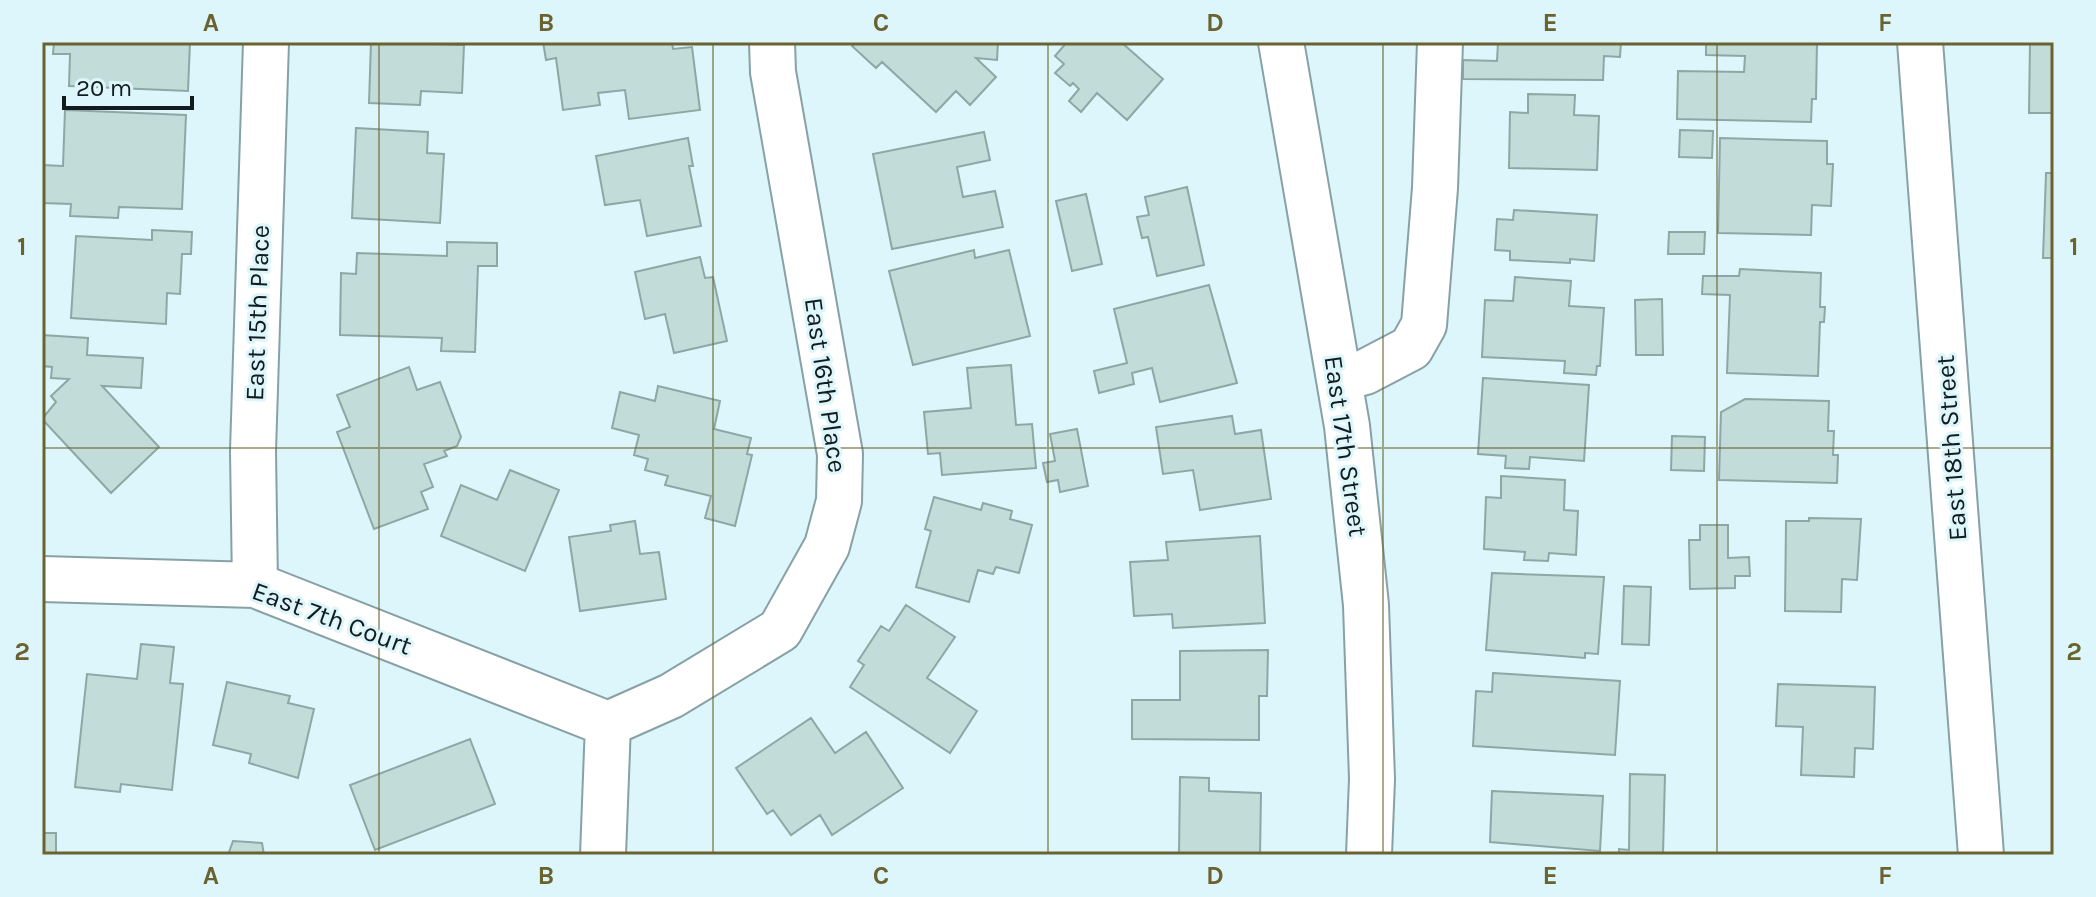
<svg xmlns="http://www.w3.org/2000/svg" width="2096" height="897" viewBox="0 0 2096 897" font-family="Karla,sans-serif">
<rect width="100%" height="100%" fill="#dcf6fb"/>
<!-- building -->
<path fill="#c1dcd9" stroke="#8ea7a5" stroke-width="2" d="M54,42H190L188,91L69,86L70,54H53Z
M371,42L464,45L462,93L421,91L420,105L369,103Z
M543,42H672L673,49L692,47L700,110L629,119L625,90L598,93L600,105L563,110L556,58L546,60Z
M856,42H998L997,60L976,58L996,77L970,105L956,91L936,112L882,62L876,68L852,46Z
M1067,42H1121L1163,79L1127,120L1097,93L1081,112L1069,101L1079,89L1073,83L1070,86L1055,73L1064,64L1055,56Z
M1498,42H1621L1620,57L1604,56L1603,80L1463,79V60L1497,61Z
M1706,42H1817L1816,99H1812L1811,122L1677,119L1678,71L1744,72L1745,56L1706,55Z
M2030,42H2054V113H2029Z
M1528,94L1575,95L1574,115L1599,116L1597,170L1509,168L1510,112L1528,113Z
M65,110L186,115L182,209L119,207L118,218L70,216L71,204L42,203V165L63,166Z
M356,128L428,132L427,153L444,154L440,223L352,218Z
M1680,130L1713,131L1712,158L1679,157Z
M984,132L990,160L957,167L963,197L995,191L1003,227L892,249L873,154Z
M688,138L693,166H689L701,226L647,236L640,200L605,205L596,156Z
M1720,138L1827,141V164H1833L1831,206L1812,205L1811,235L1718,233Z
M2046,173H2054V258H2043Z
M1187,187L1204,265L1157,276L1148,237L1142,238L1137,217L1149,215L1145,197Z
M1086,194L1102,264L1072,271L1056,201Z
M1514,210L1597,215L1594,261L1570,259V263L1510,260V251L1495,250L1497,219L1513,220Z
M152,230L192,232L191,254H182L180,294L167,293L166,324L71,318L76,236L152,240Z
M1669,232H1705L1704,254H1668Z
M447,242L497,243V266H478L475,352L441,351L442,338L340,335L341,273L356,274L357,253L447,256Z
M974,250L975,258L1009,250L1030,336L913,365L889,271Z
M700,257L705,278L713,277L727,341L674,353L665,314L645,319L635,272Z
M1740,269L1821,273L1820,307H1825L1824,322H1820L1818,376L1727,373L1730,295L1702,294L1703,276H1739Z
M1515,277L1571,281L1569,306L1604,308L1600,366H1597L1596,375L1564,373L1565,361L1482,357L1485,300L1513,301Z
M1209,285L1237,383L1160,402L1152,368L1132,373L1134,384L1099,393L1094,371L1127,363L1114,309Z
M1662,299L1663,355H1636L1635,300Z
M42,335L88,338L87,355L143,358L141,388L102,386L159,447L111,493L42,419L56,402L51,396L69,379L51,378L52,367L42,366Z
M1011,365L1016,425L1032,424L1036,468L942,475L940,453L928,454L924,412L971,408L967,368Z
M409,367L417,390L440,382L461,437L457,446L444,451L447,456L424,464L433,487L421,492L428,509L374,529L337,432L350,427L337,395Z
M1483,378L1589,385L1584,461L1530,457L1529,469L1505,468L1506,456L1478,454Z
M658,386L720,401L714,429L751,438L747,454L752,455L735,526L705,518L711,496L665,485L668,476L645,470L648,459L634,455L639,435L612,428L620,392L655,401Z
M1745,399L1829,401L1828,431H1834L1833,455H1838L1837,483L1719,480L1721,412Z
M1232,416L1235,434L1261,430L1271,499L1200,510L1193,470L1163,474L1156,427Z
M1077,429L1088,486L1060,492L1058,480L1047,482L1043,463L1055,461L1050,434Z
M1672,436L1705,437L1704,471L1671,470Z
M510,470L559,490L525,571L441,536L461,485L497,500Z
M1501,476L1565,480L1564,510L1578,511L1576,555L1549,553L1548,561L1524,560L1525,552L1484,549L1486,497L1501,498Z
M934,497L981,510L983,503L1012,511L1010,519L1032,525L1019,573L996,567L993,574L978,570L969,602L916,587L931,531L925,529Z
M1809,518L1861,519L1857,580L1842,579L1841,612L1785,611L1786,521H1809Z
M635,521L640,554L659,552L666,599L580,611L569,537L611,531L610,525Z
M1700,525H1728V558L1749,557L1750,576H1735V588L1690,589L1689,540H1700Z
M1260,536L1265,623L1173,628L1172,614L1134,616L1130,562L1168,560L1166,542Z
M1492,573L1604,577L1598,654L1585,653V658L1486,650Z
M1624,586L1651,587L1649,645L1622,644Z
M906,605L955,637L927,678L977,711L950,753L850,687L864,665L858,661L881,626L889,631Z
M141,644L174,647L170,683L183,684L172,790L121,784L120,792L75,787L87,674L137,679Z
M1268,650L1267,696H1259V740L1132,739V700H1180V651Z
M1493,673L1620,681L1615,755L1473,746L1476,691L1492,692Z
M227,682L290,696L288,703L314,709L298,778L249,763L251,754L213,745Z
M1778,684L1875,687L1873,749L1855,748L1854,777L1801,775L1803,727L1776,726Z
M811,718L835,753L866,732L903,788L832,835L820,815L791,835L773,810L767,814L736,768Z
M470,739L495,804L375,850L350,785Z
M1630,774L1665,775L1663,855H1619V849L1629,850Z
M1180,777L1209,778V791L1261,793L1260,855L1179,853Z
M1492,791L1603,796L1600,851L1490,842Z
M42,833H56V855H42Z
M233,841L262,843L264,855H228Z"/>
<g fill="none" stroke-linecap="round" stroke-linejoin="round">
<!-- minor casing -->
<g stroke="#88a1a5" stroke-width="48">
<path id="minor" d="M1281,42L1347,426L1366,605L1372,779L1369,855
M1920,42L1981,855
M1339,379L1365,372L1411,348L1424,325L1435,188L1440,42
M42,579L255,585L608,724
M255,585L253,451L266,42
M603,855L608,724L671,696L780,630L827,546L839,501L840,454L773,72L772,42"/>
</g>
<!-- minor -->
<use href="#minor" stroke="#fff" stroke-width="44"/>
</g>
<!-- grid -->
<path fill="none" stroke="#6a622f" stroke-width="2" stroke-opacity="0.55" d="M379,42V855M713,42V855M1048,42V855M1383,42V855M1717,42V855M42,448H2054"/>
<g text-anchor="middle" stroke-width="6" stroke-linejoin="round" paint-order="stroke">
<!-- street labels -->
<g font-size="26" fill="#121c1e" stroke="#dcf6fb">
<text transform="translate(257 313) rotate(-88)" y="9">East 15th Place</text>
<text transform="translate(826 385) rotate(82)" y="9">East 16th Place</text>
<text transform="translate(1346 446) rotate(82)" y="9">East 17th Street</text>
<text transform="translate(1951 448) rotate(-94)" y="9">East 18th Street</text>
<text transform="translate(332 618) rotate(20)" y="9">East 7th Court</text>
</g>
</g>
<!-- border -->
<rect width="2096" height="897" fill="none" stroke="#dcf6fb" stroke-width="88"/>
<!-- scale -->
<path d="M64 96v12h128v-12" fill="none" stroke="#121c1e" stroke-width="4"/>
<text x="76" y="96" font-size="24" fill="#121c1e" stroke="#dcf6fb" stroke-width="6" paint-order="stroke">20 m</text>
<rect x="44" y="44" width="2008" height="809" fill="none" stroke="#6a622f" stroke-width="3"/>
<g font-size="26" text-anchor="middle" font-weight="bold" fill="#6a622f">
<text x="211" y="31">A</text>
<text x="546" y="31">B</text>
<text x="881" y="31">C</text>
<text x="1215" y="31">D</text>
<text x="1550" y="31">E</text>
<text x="1885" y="31">F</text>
<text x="22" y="255">1</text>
<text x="2074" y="255">1</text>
<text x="22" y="660">2</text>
<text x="2074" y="660">2</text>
<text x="211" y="884">A</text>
<text x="546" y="884">B</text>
<text x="881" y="884">C</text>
<text x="1215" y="884">D</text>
<text x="1550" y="884">E</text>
<text x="1885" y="884">F</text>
</g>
</svg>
